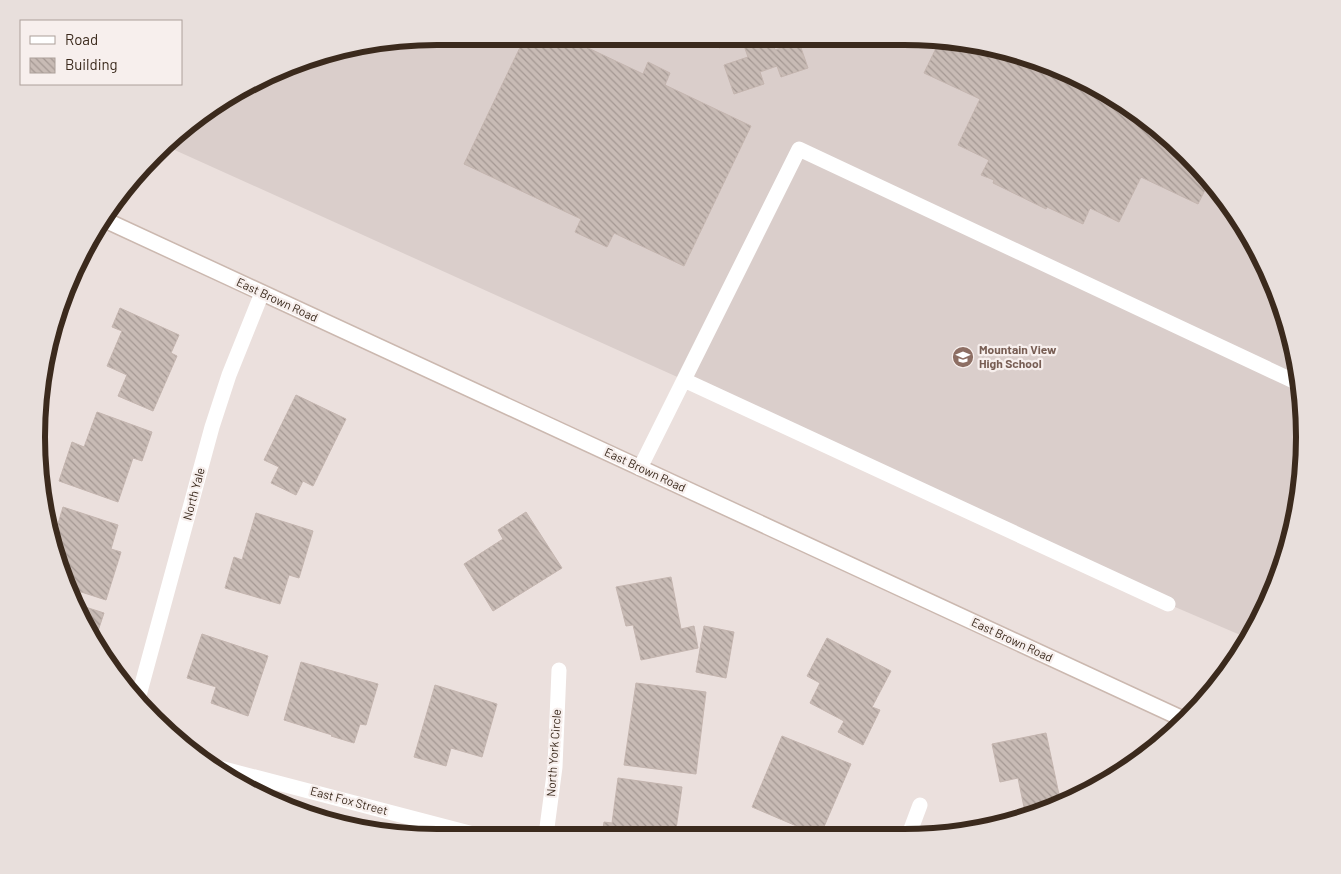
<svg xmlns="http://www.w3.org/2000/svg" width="1341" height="874" viewBox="0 0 1341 874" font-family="Barlow,sans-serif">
<defs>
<pattern id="building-back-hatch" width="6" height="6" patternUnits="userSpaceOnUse" patternTransform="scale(1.25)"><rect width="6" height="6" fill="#c8bbb5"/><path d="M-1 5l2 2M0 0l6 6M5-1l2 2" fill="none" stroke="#a49893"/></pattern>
</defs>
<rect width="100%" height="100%" fill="#ebe0dd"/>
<!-- built -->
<path fill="#dacecb" d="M437,36L957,40L1081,77L1168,136L1222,193L1263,259L1291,333L1304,411L1301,489L1288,547L1245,637L1168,604L684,380L168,147L214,104L308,57Z"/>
<!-- building -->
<path fill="url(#building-back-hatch)" stroke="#c4b5af" d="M525,37H565L643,74L648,62L670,73L665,85L751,126L684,266L614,233L607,247L575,232L581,219L464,164Z
M716,38H771L775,50L799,42L808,68L781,77L777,66L760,72L764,84L734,94L724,65L748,57L742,40L719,48Z
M940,40H957L1081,77L1168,136L1210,180L1198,204L1141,177L1119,222L1090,208L1083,224L1047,207L1046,209L993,183L994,180L981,175L989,160L958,145L980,99L924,73Z
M120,308L179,335L171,353L177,356L153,411L118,396L127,375L107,366L122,331L112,327Z
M296,395L346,419L313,486L303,481L296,495L271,483L279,467L264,460Z
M97,412L152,432L142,461L133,458L118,502L59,481L72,442L84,447Z
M63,507L118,525L111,549L121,552L106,600L72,589L60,562L61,558L57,556L52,544Z
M526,512L562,568L493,611L464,564L503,539L498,530Z
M256,513L313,531L299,578L289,575L280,604L225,588L234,557L242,560Z
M671,577L681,629L694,626L698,648L641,660L633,625L626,626L616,587Z
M79,605L104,613L95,640Z
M704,626L734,632L726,678L696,672Z
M202,634L268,656L248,716L211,703L216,687L187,678Z
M827,638L891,671L872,707L880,710L863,745L838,732L844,721L810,703L820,683L807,676Z
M301,662L378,684L366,725L360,724L354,743L331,736L332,735L284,720Z
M636,683L706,692L696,774L624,765Z
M435,685L497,704L482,757L451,748L446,766L414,757Z
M1046,733L1061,804L1026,817L1018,778L1000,782L992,744Z
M782,736L851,764L820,836L752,807Z
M618,778L682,787L675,836L602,835L604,822L612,823Z"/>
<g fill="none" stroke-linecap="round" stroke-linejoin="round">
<!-- secondary casing -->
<g stroke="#cbb8af" stroke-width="18">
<path id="secondary" d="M105,220L1185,720"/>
</g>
<!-- lane -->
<path stroke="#fff" stroke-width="15" d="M684,380L1168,604
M640,468L799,149L1300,384"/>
<!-- street -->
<path stroke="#fff" stroke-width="15" d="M138,699L212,427L229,375L262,293
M220,768L477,835
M546,835L555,767L559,670
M908,837L920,805"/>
<!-- secondary -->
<use href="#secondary" stroke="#fff" stroke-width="15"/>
</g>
<!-- icons -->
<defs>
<g id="school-disc" transform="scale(1.125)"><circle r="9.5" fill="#8d6e63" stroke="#f7efed"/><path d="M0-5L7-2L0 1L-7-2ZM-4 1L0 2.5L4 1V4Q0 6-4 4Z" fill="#fff"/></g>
</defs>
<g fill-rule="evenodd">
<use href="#school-disc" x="963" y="357"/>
</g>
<g text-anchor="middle" stroke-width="4.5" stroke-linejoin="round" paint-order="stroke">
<!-- street labels -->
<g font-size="12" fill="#3b2a1d" stroke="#f7efed">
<text transform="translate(277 300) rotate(25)" y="4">East Brown Road</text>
<text transform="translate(645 470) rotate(25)" y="4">East Brown Road</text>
<text transform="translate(194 494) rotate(-75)" y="4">North Yale</text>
<text transform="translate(1012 640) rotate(25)" y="4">East Brown Road</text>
<text transform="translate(554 753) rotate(-86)" y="4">North York Circle</text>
<text transform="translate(349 801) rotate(15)" y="4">East Fox Street</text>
</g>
<!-- education labels -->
<g font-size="12" font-weight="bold" fill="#785e54" stroke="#f7efed" text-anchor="start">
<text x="979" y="354">Mountain View<tspan x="979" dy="14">High School</tspan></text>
</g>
</g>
<!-- crop -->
<path d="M0 0H1341V874H0ZM437 45H904A392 392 0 0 1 1296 437V437A392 392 0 0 1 904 829H437A392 392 0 0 1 45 437V437A392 392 0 0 1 437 45Z" fill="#e8dfdc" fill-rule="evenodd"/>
<path fill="none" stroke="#3b2a1d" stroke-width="6" d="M437 45H904A392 392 0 0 1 1296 437V437A392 392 0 0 1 904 829H437A392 392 0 0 1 45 437V437A392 392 0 0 1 437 45Z"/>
<!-- legend -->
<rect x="20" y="20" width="162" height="65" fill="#f7efed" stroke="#aca09a"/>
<rect x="30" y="36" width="25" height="8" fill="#ffffff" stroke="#aca09a"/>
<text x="65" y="45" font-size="15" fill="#3b2a1d">Road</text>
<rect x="30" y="58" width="25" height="15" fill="url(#building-back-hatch)" stroke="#aca09a"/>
<text x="65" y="70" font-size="15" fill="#3b2a1d">Building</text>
</svg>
